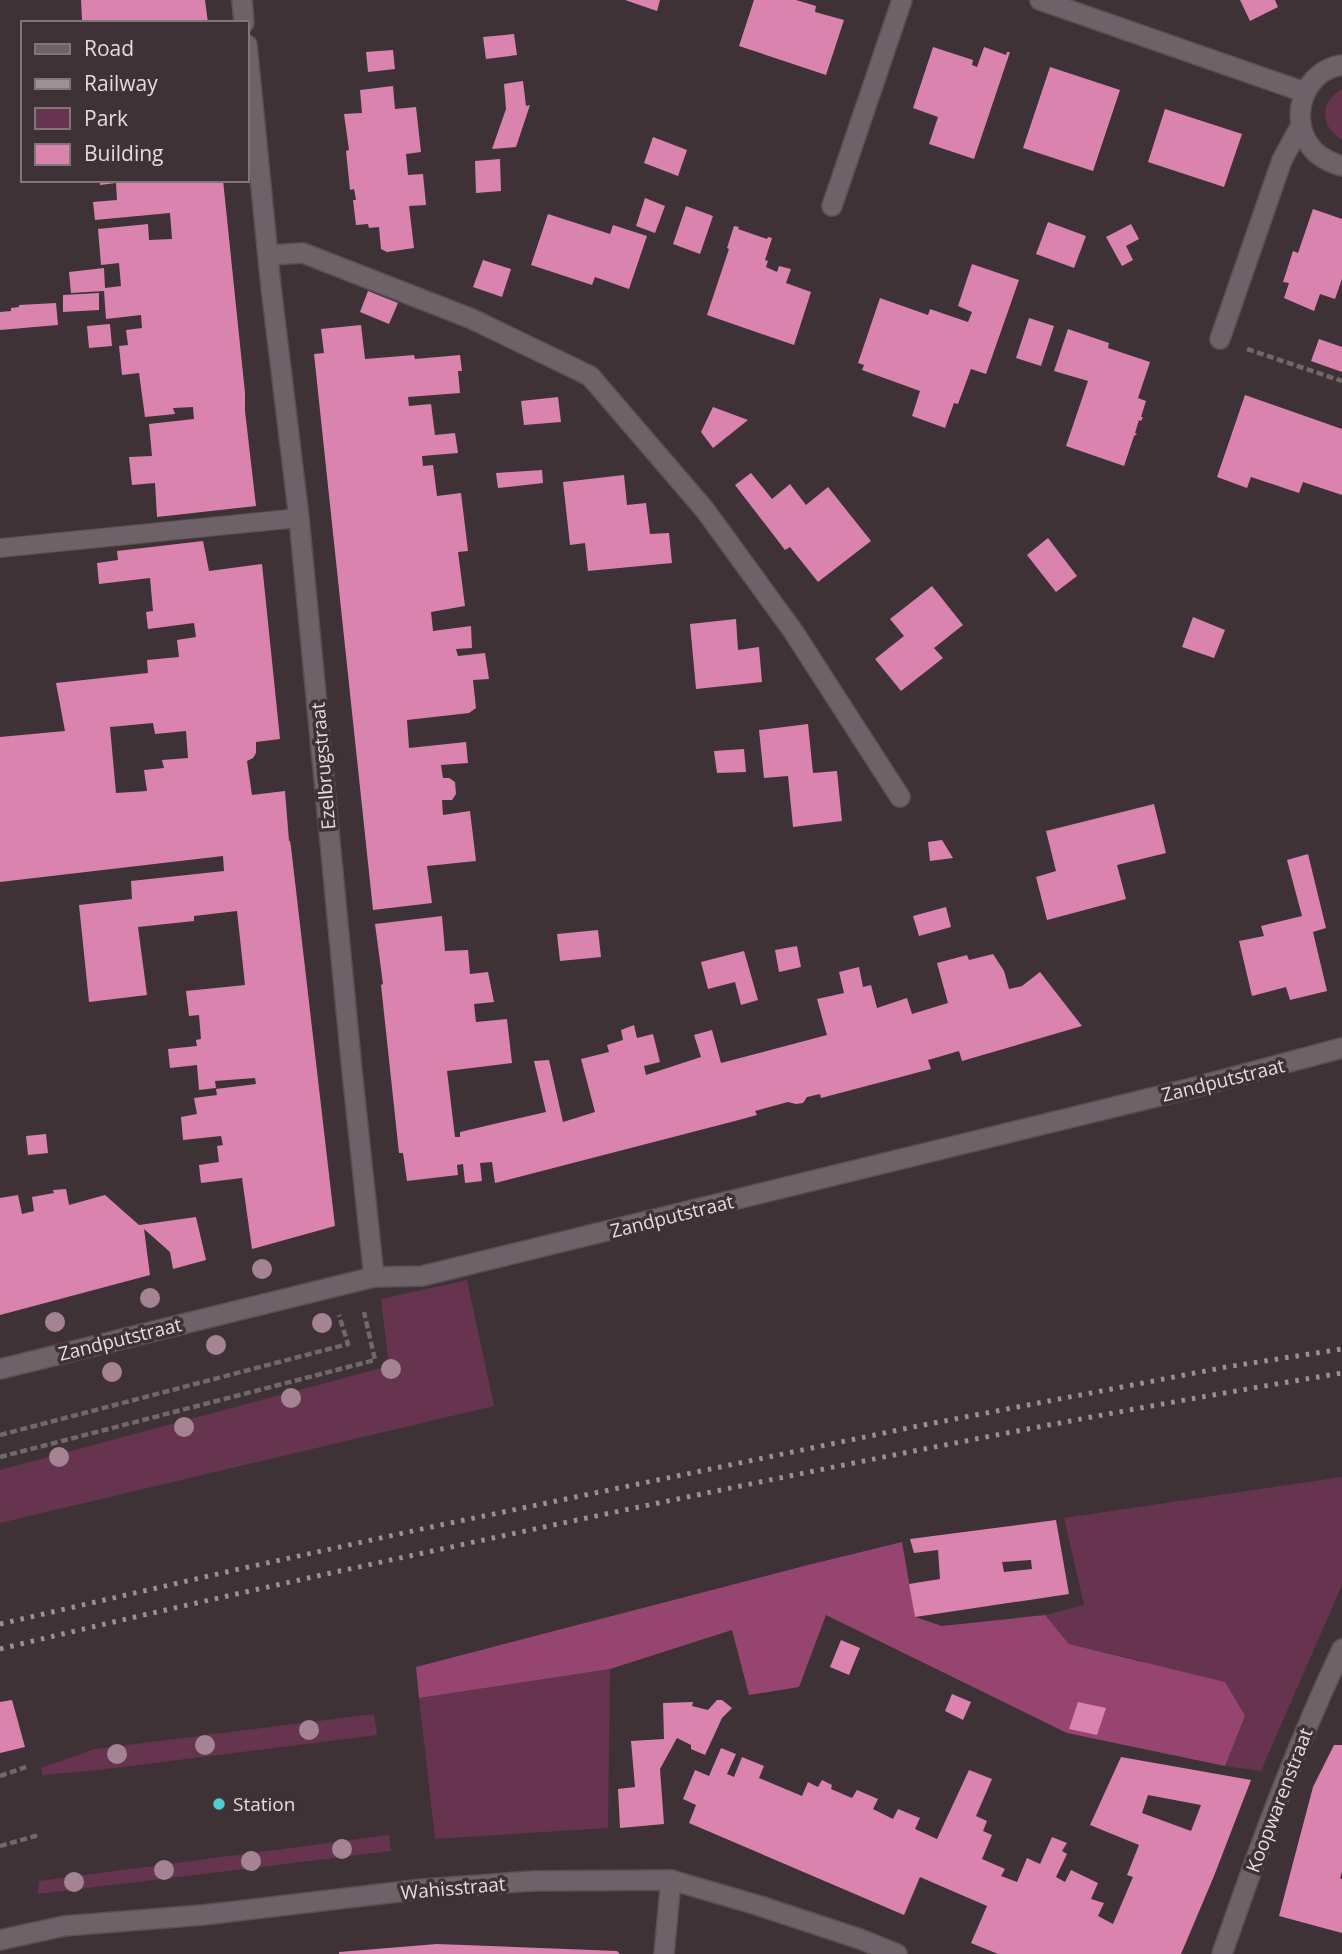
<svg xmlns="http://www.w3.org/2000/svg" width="1342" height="1954" viewBox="0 0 1342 1954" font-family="'Open Sans',sans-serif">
<rect width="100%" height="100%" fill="#3e3237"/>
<!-- green -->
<path fill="#66344e" d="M1342,89V140C1320,126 1319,103 1342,89Z
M467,1280L494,1406L0,1523V1470L389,1366L381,1299Z
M1342,1477V1585L1261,1771L1225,1766L1245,1716L1142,1661L1069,1644L1045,1615L1084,1605L1064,1518Z
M610,1669L608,1828L435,1839L419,1698Z
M374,1714L377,1735L98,1770L43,1775L41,1768L95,1749Z
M389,1835L391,1851L38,1894L39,1881Z"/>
<!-- forest -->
<path fill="#964570" d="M902,1542L915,1617L942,1626L1045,1615L1069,1644L1225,1682L1245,1716L1225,1766L1067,1733L826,1615L799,1687L749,1695L732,1630L610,1669L419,1698L416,1667L804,1566Z"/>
<!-- building -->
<path fill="#db83af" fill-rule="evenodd" d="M81,0H205L208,23H77V21L82,20Z
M625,0H660L657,11Z
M754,0H796L816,6L815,12L844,20L826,75L739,46Z
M1240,0H1275L1278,7L1250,21Z
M514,34L517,55L486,59L483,37Z
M933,47L973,60L972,65L977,67L984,47L1006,55L1007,52H1010L974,159L929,144L938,117L913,108Z
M393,50L395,69L368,72L366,52Z
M1050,67L1120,90L1093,171L1023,148Z
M523,81L526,106L530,105L516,147L492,149L506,109L504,84Z
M393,86L395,109L416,107L421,152L406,154L408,175L423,174L426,205L409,206L414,248L387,252L381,249L379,227L369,228L368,224L356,225L353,200H356L355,194L354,189L350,190L346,151L349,150L344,114L362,113L360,90Z
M1165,109L1242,134L1224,187L1148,162Z
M653,137L687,150L678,176L644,163Z
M500,159L501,191L476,193L475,161Z
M100,180H223L245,393V411L256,506L157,517L155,483L132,485L129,457L152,456L149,424L194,419L193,407L173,408L175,414L145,417L139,373L122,375L119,346L128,345L126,330L142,328L141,315L106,319L104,291L71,293L69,272L104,268L105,288L121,286L119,263L101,265L98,229L148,224L149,240L172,239L170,213L95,220L93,202L117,200L116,183L100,185Z
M645,198L665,206L655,233L636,226Z
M686,206L713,216L700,254L673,244Z
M1313,209L1342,219V279L1335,299L1320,294L1314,311L1284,298L1289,283L1283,282L1293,251L1298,253Z
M548,214L610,234L613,225L647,236L629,289L595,277L592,285L531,265Z
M1048,222L1086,236L1074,268L1036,254Z
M1131,224L1139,239L1126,246L1133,260L1122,266L1106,237Z
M734,226L739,227L738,229L767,239L768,237L772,238L765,260L768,261L766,267L777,272L779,266L791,269L786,283L811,292L794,345L707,315L729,249L727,248Z
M483,260L511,269L502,297L473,287Z
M972,264L1019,280L986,374L971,369L958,404L954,403L945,428L912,416L920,391L862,370L864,365L858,363L880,298L928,315L930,309L968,322L972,312L958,306Z
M368,291L398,303L389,324L360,312Z
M99,293V310L63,312V295Z
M56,303L58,325L0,330V312L11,311V308L19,307V305Z
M1029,318L1054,326L1041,366L1016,358Z
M110,324L112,346L89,348L87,326Z
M361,325L365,359L414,355L415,359L460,355L462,371H458L460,393L408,397L409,406L431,404L435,435L455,433L458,453L422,456L423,466L433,465L437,496L461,493L468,551L458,552L465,606L431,612L433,631L471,626L472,648L456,649L458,656L485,653L489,679L473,680L476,708L469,713L407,720L409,748L466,742L468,763L441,765L443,778H449L455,782L456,794L452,800H442L443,815L470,811L476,861L427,866L432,903L373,910L314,354L324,353L321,329Z
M1068,329L1109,343L1108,348L1150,362L1138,398L1146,401L1141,417H1143L1141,421L1139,420L1135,433L1137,434L1134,436L1124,466L1066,446L1088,381L1054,371Z
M1319,339L1342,347V372L1311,361Z
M1245,395L1342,429V495L1303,482L1299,493L1251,477L1247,488L1217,477Z
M558,397L561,422L524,425L521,401Z
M713,407L748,420L713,448L701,432Z
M542,470L543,483L498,488L496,473Z
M751,473L772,499L790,484L806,505L828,487L871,541L818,582L790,547L785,550L735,485Z
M624,475L627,505L646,503L650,534L669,533L672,563L588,571L585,543L570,545L563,482Z
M1048,538L1077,576L1056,592L1027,555Z
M203,541L209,571L262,564L280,739L256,742V753L253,758L247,761L252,795L285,791L289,841H290L291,847L335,1226L252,1249L242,1178L201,1183L199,1165L219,1162L217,1146L223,1145L221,1136L183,1140L181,1117L197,1114L194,1098L217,1095L216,1089L256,1084L255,1078L215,1081L216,1088L199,1090L197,1065L170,1068L168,1049L197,1046L196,1040L201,1039L199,1015L189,1016L186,991L245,985L237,911L194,916V921L138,927L147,995L89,1002L79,905L132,899L131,881L224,871L223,856L0,882V737L65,731L56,683L148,673L147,660L179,657L177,640L196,637L194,623L148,629L146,612L153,611L150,578L99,584L97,563L118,560L117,551ZM153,723L155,734L186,731L188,758L162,760L164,768L144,770L147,791L116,793L110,727Z
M932,586L963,625L934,648L943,658L901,691L875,659L904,636L890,619Z
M1193,617L1225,630L1214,658L1182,647Z
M736,619L738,650L759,647L762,682L696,689L690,624Z
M808,724L813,773L837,771L842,821L793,827L788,776L764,778L759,730Z
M744,749L746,772L717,773L714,751Z
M1154,804L1166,853L1117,865L1126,899L1047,920L1036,877L1056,871L1046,831Z
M942,840L953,858L930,861L928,842Z
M1308,854L1326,928L1313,932L1327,991L1290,1000L1286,987L1252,996L1239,941L1264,936L1261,926L1302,916L1287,860Z
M946,907L951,927L919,936L913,916Z
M442,916L445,951L468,950L470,974L488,972L494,1002L474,1004L476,1022L507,1019L512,1063L447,1071L455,1137H460V1132L546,1112L534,1061L549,1060L563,1122L595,1112L581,1059L609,1052L607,1045L623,1040L621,1030L634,1025L637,1038L653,1034L660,1062L644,1066L646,1075L701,1057L694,1035L712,1030L721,1063L827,1035L817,999L844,993L839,972L859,967L863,987L871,985L877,1008L907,998L912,1014L948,1003L937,963L967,955L969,960L993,954L1004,971L1009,989L1022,986L1040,972L1082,1026L962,1061L959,1051L928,1060L931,1069L821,1098L820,1094L807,1097L803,1103L796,1104L788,1102L755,1111L757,1115L735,1121L495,1183L492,1162L480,1163L482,1181L465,1183L463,1164L457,1165L458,1175L407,1181L403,1153H399L381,985L383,984L375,924Z
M598,930L601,957L560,961L557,934Z
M797,946L801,967L779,972L775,950Z
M744,951L758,1000L741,1005L735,982L708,989L701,962Z
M46,1134L48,1153L28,1155L26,1136Z
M66,1189L69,1205L105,1195L139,1225L196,1217L206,1260L173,1269L170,1252L144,1229L150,1275L0,1315V1198L18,1195L22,1214L34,1211L32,1197L54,1193L53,1190Z
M1056,1520L1069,1594L915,1617L909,1584L940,1579L938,1550L914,1553L910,1539ZM1031,1560L1032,1569L1004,1572L1002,1562Z
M841,1640L860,1648L849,1675L830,1667Z
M952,1694L971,1702L963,1720L945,1711Z
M12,1700L25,1747L0,1753V1702Z
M717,1700H722L732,1708L722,1718L705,1755L691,1749V1745L677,1738L660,1769L664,1824L620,1828L618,1789L635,1787L631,1741L664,1739L663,1703L693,1702L692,1706L708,1710Z
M1078,1702L1106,1708L1097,1735L1069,1729Z
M1334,1745H1342V1872L1340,1878L1342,1879V1933L1279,1916L1313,1787Z
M721,1748L736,1754L727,1774L734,1777L742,1757L764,1766L759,1778L802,1796L808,1782L818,1787L822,1780L832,1785L831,1789L852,1798L857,1790L878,1799L873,1809L893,1819L898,1809L920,1818L915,1829L937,1839L969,1770L992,1779L976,1816L987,1821L983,1831L992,1835L982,1859L1005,1869L1001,1876L1017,1882L1027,1858L1040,1864L1052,1837L1067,1843L1062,1851L1067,1854L1056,1877L1065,1882L1071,1870L1098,1883L1091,1899L1104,1903L1098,1916L1113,1924L1133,1877L1127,1875L1139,1845L1090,1825L1121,1757L1251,1780L1214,1876L1181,1954H998L971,1943L987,1906L920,1877L904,1915L689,1823L696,1805L683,1799L695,1770L709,1776ZM1148,1795L1201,1805L1191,1831L1142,1813Z
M437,1944L617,1951L620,1954H339V1952Z"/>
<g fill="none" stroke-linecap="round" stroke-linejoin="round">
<!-- service casing -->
<g stroke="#595054" stroke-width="20">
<path id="service" d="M0,548L299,518"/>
</g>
<!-- minor casing -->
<g stroke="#595054" stroke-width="22">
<path id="minor" d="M242,0L244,23
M1040,0L1304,92
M247,45L271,287L299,518L352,1071L374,1277
M1342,65C1305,70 1288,116 1310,146C1318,157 1329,162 1342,166
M832,206L902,0
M269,255L303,253L472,319L590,376L705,510L793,631L900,797
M1220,339L1282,160L1300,127
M0,1369L374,1277L422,1276L1192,1088L1342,1048
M664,1954L671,1880
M1222,1954C1258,1851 1295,1748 1342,1649"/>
</g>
<!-- tertiary casing -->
<g stroke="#595054" stroke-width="22">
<path id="tertiary" d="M0,1940L64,1926L203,1915L423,1889L533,1881L671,1880L757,1905L860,1939L897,1954"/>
</g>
<!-- path -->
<path stroke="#72676b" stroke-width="4.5" stroke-dasharray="7 3.5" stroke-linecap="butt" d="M1247,349L1342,381
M0,1435L348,1344L339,1315
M0,1457L375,1360L364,1312
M0,1776L26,1767
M0,1846L39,1835"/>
<!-- service -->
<use href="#service" stroke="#6e6167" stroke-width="18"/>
<!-- minor -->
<use href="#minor" stroke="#6e6167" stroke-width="19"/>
<!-- tertiary -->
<use href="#tertiary" stroke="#6e6167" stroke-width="19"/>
<!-- rail -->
<path stroke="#9b9195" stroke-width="5" stroke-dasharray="3.5 7" stroke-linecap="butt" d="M0,1624L235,1570L431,1527L913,1427L1143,1383L1226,1367L1342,1349
M0,1649C181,1605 362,1566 544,1527C809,1471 1075,1417 1342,1373"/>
</g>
<!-- trees -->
<g fill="#a48493">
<circle cx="262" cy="1269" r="10"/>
<circle cx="150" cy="1298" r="10"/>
<circle cx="55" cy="1322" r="10"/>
<circle cx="322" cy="1323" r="10"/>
<circle cx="216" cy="1345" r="10"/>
<circle cx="391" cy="1369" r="10"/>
<circle cx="112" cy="1372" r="10"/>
<circle cx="291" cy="1398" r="10"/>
<circle cx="184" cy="1427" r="10"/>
<circle cx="59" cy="1457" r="10"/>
<circle cx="309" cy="1730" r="10"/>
<circle cx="205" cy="1745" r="10"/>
<circle cx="117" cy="1754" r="10"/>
<circle cx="342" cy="1849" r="10"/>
<circle cx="251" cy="1861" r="10"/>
<circle cx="164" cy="1870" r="10"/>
<circle cx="74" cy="1882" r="10"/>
</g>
<!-- markers -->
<circle fill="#51ccd2" stroke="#3e3237" stroke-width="2.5" cx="219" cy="1804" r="7"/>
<g text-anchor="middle" stroke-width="7" stroke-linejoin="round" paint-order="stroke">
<!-- street labels -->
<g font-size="19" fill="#e3dbde" stroke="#3e3237">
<text transform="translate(323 766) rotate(-95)" y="7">Ezelbrugstraat</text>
<text transform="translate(1223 1080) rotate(-14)" y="7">Zandputstraat</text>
<text transform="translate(672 1216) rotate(-14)" y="7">Zandputstraat</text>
<text transform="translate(120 1339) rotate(-14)" y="7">Zandputstraat</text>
<text transform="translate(1279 1800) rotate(-69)" y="7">Koopwarenstraat</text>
<text transform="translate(453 1888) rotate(-5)" y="7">Wahisstraat</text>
</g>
<!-- poi labels -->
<g font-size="19" fill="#e3dbde" stroke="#3e3237" text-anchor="start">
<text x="233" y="1811">Station</text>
</g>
</g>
<!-- legend -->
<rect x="21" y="21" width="228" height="161" fill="#3e3237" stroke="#80767a" stroke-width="2"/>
<rect x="35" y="44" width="35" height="10" fill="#6e6167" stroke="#80767a" stroke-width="2"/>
<text x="84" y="56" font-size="21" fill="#e3dbde">Road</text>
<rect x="35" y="79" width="35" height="10" fill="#9b9195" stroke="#80767a" stroke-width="2"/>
<text x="84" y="91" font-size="21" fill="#e3dbde">Railway</text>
<rect x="35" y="108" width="35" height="21" fill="#66344e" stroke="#80767a" stroke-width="2"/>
<text x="84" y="126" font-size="21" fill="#e3dbde">Park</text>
<rect x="35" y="144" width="35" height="21" fill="#db83af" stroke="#80767a" stroke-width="2"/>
<text x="84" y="161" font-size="21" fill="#e3dbde">Building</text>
</svg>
